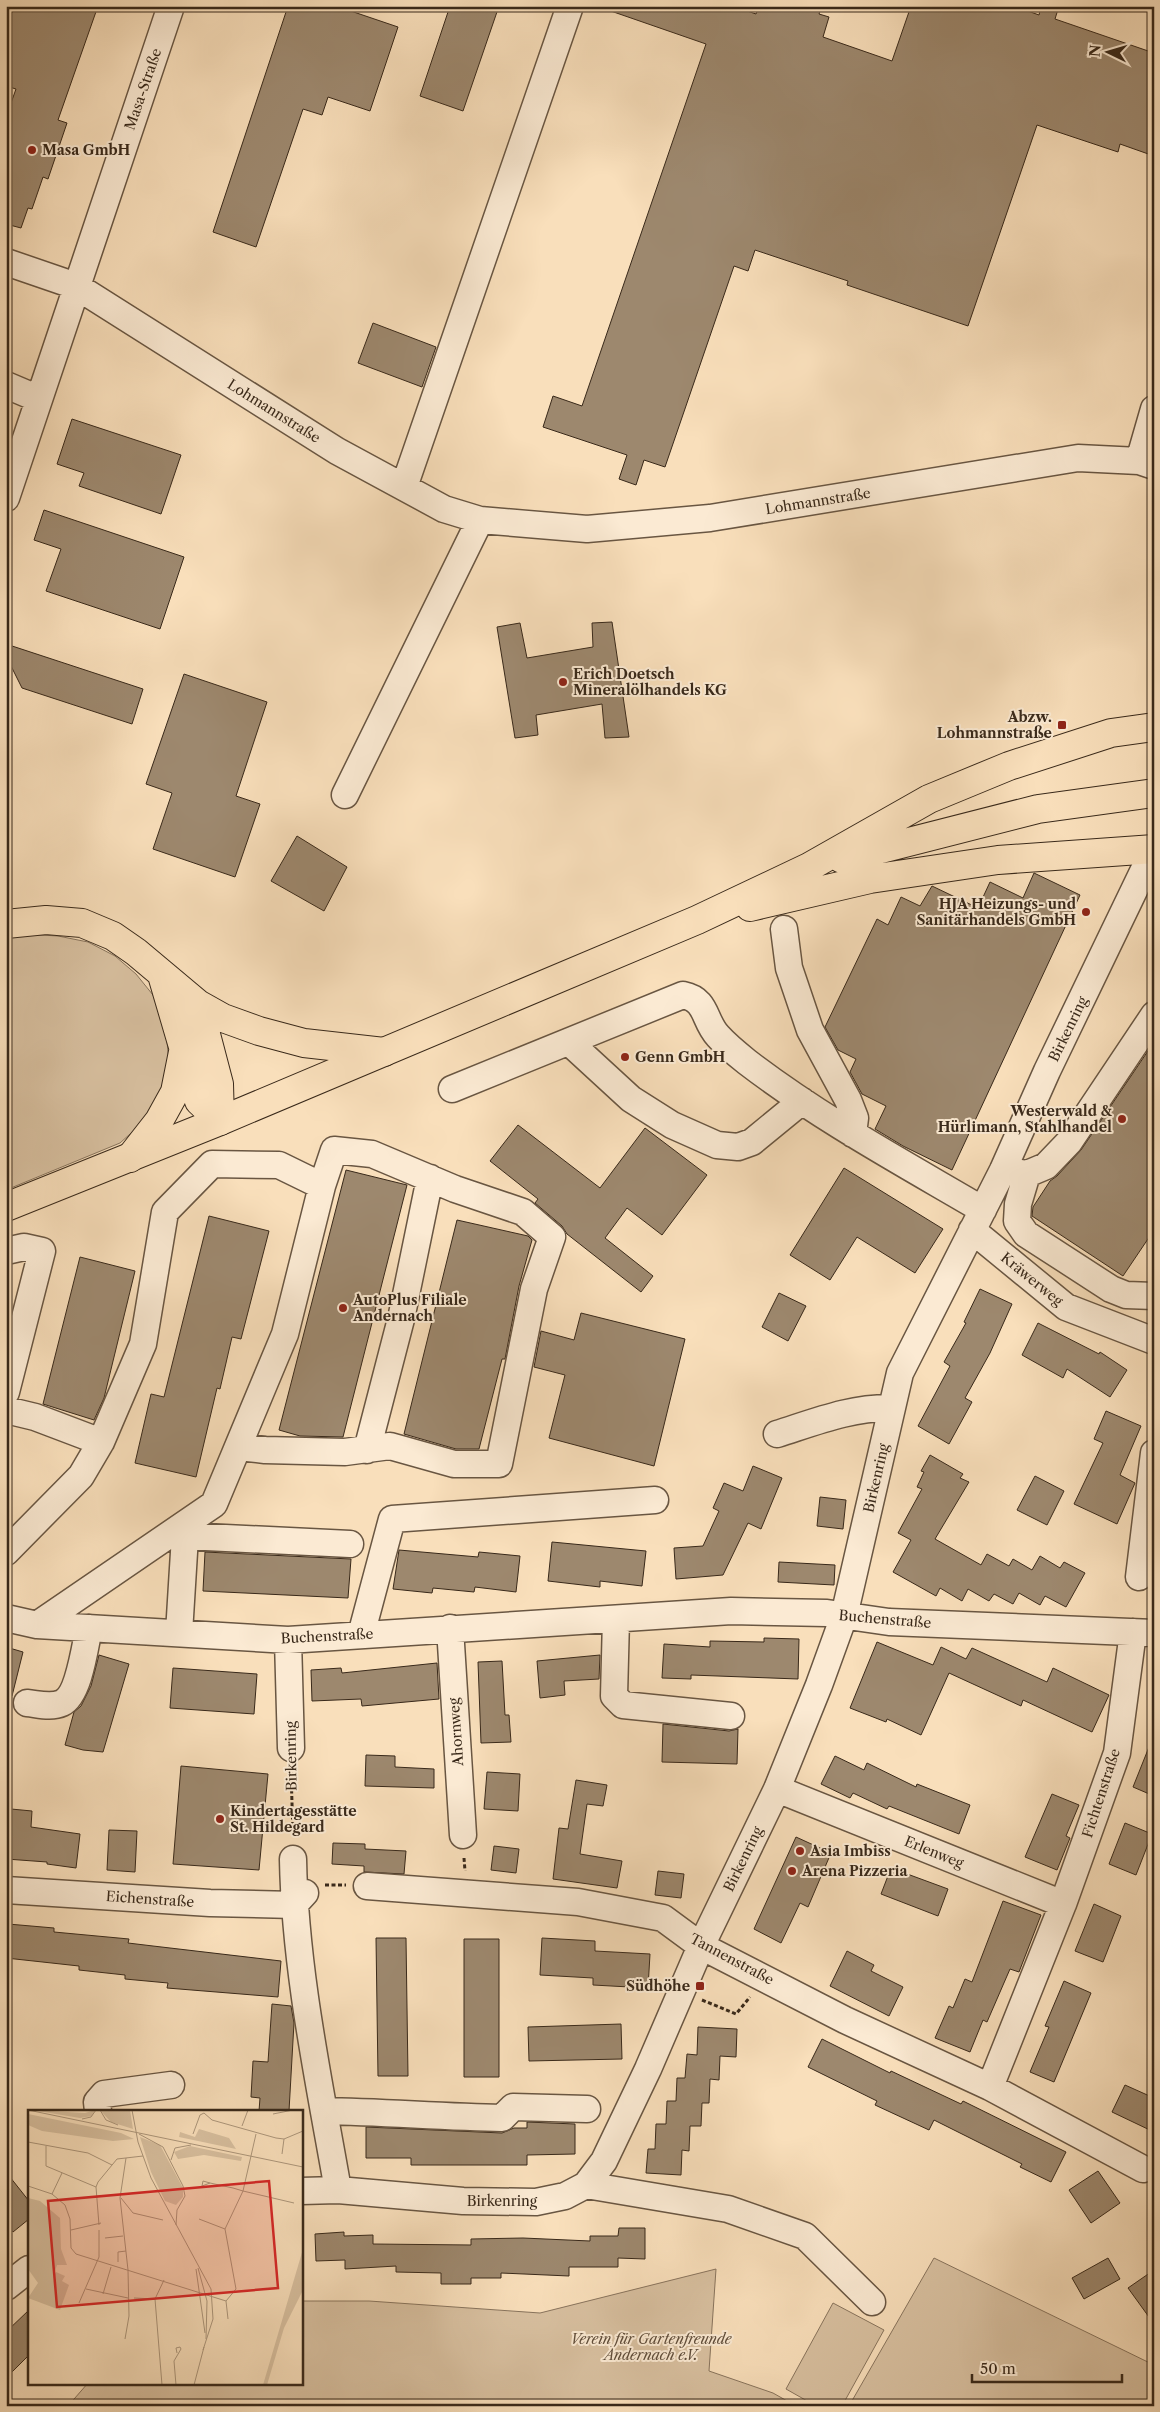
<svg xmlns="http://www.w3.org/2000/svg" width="1160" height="2412" viewBox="0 0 1160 2412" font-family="'Libre Caslon Text',serif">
<rect width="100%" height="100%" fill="#f9dfbb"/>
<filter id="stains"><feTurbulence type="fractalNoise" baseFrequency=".004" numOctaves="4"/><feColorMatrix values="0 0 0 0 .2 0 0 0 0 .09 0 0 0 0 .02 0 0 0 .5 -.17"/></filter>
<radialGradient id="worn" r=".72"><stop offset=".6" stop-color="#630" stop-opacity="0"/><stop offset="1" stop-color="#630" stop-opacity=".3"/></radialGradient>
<!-- green -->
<path fill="#d8c0a0" stroke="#88745d" d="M23,934L58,936L88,942L115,956L136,974L153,995L166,1029L169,1065L163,1093L149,1117L120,1143L6,1190V937Z
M934,2258L1154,2365V2406H849Z
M716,2269L709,2371L773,2393L796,2406H68L88,2383H301V2301H369L540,2313Z
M833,2303L884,2330L842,2406H816L786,2389Z"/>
<!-- building -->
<path fill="#9d886e" stroke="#39291a" d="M6,6H98L58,120L67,123L48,179L43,177L32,209L28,208L21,228L6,224V117L16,89L6,86Z
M288,6H336L398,27L370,111L328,97L322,115L303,109L256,247L213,232Z
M450,6H499L463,111L420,96Z
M606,6H733L756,14L759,6H822L819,14L829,17L823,37L892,61L911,6H1014L1039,15L1041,6H1059L1055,19L1154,53V156L1120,144L1118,152L1037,125L968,326L847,285L848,281L755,250L748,271L734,266L665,467L644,460L636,485L619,479L627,455L543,427L553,396L582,406L706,44L605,9Z
M373,323L436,347L422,387L358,363Z
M72,419L181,455L161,514L79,486L84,473L57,464Z
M44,510L184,557L160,629L46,591L61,549L34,540Z
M612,622L629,737L605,738L602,704L536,715L538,735L515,738L497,627L520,623L527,658L593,647L592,623Z
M6,644L143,689L132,724L22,688L6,656Z
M184,674L267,702L236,796L260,804L235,877L153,849L172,793L146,784Z
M297,836L347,867L324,911L271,881Z
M1034,873L1080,895L952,1170L903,1146L875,1129L886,1106L862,1094L850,1072L856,1059L838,1050L825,1027L877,919L888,925L901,897L920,906L932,886L978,908L990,882L1023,898Z
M1154,1042V1230L1123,1276L1032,1216L1033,1207L1050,1181L1057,1176L1081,1150Z
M518,1125L600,1188L645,1128L707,1175L662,1235L627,1208L605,1238L653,1276L641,1292L567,1234L562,1226L535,1203L538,1199L490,1161Z
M844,1168L943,1229L915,1273L857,1237L830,1280L790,1255Z
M346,1170L407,1185L343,1437L300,1436L279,1430Z
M209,1216L269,1231L241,1339L232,1337L220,1389L217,1388L196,1477L135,1463L151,1394L164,1397Z
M457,1220L528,1236L532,1240L519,1286L505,1359H502L479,1449H456L404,1434Z
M80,1257L135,1271L104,1398L94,1420L43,1404Z
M980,1289L1012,1304L990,1353L965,1398L972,1402L949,1444L918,1426L950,1366L944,1362L966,1323L964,1322Z
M779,1293L806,1306L788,1341L762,1327Z
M581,1313L685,1339L654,1466L549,1438L565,1375L534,1367L541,1331L574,1340Z
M1038,1323L1099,1354L1100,1352L1127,1370L1110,1397L1067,1369L1063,1378L1022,1355Z
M1106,1411L1141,1426L1120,1475L1135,1483L1117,1524L1074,1504L1103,1443L1094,1439Z
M930,1455L963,1474L960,1478L969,1482L935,1539L981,1565L987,1554L1009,1566L1013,1559L1032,1570L1040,1556L1060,1568L1064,1562L1085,1573L1066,1607L1045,1596L1040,1605L1019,1593L1013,1604L994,1594L989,1601L968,1589L962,1601L940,1588L936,1596L893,1572L911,1540L898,1533L922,1489L917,1487L924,1472L921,1471Z
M753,1466L782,1478L761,1529L748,1523L723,1575L676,1579L674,1548L703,1546L719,1511L713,1508L724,1483L743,1491Z
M1035,1476L1064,1491L1047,1525L1017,1510Z
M820,1497L846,1500L843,1529L817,1526Z
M552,1542L646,1551L642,1586L600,1581V1587L548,1581Z
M399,1550L478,1557L479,1552L520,1556L516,1592L475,1587L474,1592L433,1588L432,1593L393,1589Z
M205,1552L351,1559L348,1598L203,1591Z
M779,1562L835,1565L834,1585L778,1582Z
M764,1638L799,1639L798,1679L691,1675V1679L662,1678L664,1644L710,1647V1641L764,1642Z
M877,1642L933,1665L941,1647L966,1659L972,1648L1047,1682L1053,1668L1109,1695L1092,1732L1023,1700L1021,1706L949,1673L921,1735L887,1719L886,1722L850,1708Z
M6,1647L23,1652L12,1696H6Z
M99,1655L129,1664L103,1752L83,1750L65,1745L74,1712L81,1706L91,1686Z
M600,1655L599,1679L564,1681L565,1695L540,1698L537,1661Z
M502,1661L505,1715H509L511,1742L481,1743L478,1662Z
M437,1663L439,1699L362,1706L361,1699L312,1701L311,1670L341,1668L342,1673Z
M173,1668L257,1674L254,1714L170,1708Z
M663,1724L729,1731L738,1729L737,1764L662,1762Z
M1153,1737H1154V1796L1133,1787Z
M366,1755L395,1756V1767L434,1769V1788L365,1786Z
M835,1756L864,1770L867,1763L916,1787L917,1784L970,1805L959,1834L889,1806L887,1809L853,1793L850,1798L821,1784Z
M181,1766L268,1774L259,1870L173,1864Z
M487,1772L520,1774L518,1811L484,1809Z
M576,1780L607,1785L603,1806L587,1804L580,1854L622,1861L617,1888L553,1879L559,1828L568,1829Z
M1052,1794L1079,1805L1066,1836L1070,1838L1057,1870L1025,1857Z
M11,1809L32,1811L31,1827L80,1834L76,1868L47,1864V1862L6,1859V1821H9Z
M1125,1823L1152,1834L1136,1875L1109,1864Z
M109,1830L137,1831L135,1872L107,1870Z
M796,1837L831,1853L808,1907L800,1903L781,1943L754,1929Z
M333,1843L365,1844V1849L406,1851L404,1874L364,1872V1866L332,1864Z
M494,1846L519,1849L516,1873L491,1870Z
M891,1868L948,1889L938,1916L881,1894Z
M658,1871L684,1874L681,1898L655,1895Z
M1003,1901L1041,1915L1019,1972L1010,1969L987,2022L983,2020L970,2052L935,2038L949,2006L953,2008L965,1979L972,1982Z
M1094,1904L1121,1916L1103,1962L1075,1951Z
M8,1924L54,1928V1932L129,1939L128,1943L153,1946L281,1961L278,1997L167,1988L168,1983L125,1979V1975L79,1970V1966L6,1958Z
M376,1938H406L408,2076H378Z
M542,1938L595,1941V1951L650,1954L648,1988L593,1985V1978L540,1975Z
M464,1939H499V2077H464Z
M847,1951L874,1965L871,1971L903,1987L889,2016L830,1986Z
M1064,1981L1091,1993L1054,2082L1030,2072L1049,2027L1045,2026Z
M272,2004L291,2006L294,2023L289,2111H259L260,2098L251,2097L253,2061L268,2062Z
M621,2024L622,2059L529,2061L528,2027Z
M698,2027L737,2029L736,2057L720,2056L719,2080L710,2079L709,2103H702L701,2126H690L689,2151L682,2150L681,2175L646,2173L648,2149H655L656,2124H666L667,2101H676L677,2078H685L687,2054L697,2055Z
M822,2039L890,2073L891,2071L961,2104L963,2101L1066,2152L1051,2182L1020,2167L1022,2164L934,2120L929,2130L875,2105L877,2101L808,2067Z
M1125,2085L1154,2098V2132L1112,2112Z
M527,2122L575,2124V2154L527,2155V2165H411V2158H366V2127L502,2133L514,2128H527Z
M1098,2171L1120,2203L1091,2223L1069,2190Z
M6,2172L29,2201V2219L13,2232L6,2224Z
M619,2228H645V2259L618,2258V2267H569V2276L501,2273V2278H471V2284H441V2273L396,2272V2266L345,2269V2260L316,2261L315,2234L344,2232V2236L373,2235V2244L471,2245V2239L523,2238L590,2241V2236H618Z
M1108,2258L1120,2279L1084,2299L1072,2278Z
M1154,2270V2324L1128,2288Z
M29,2310V2355L6,2378V2332Z"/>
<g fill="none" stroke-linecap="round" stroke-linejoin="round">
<!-- minor casing -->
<g stroke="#695642" stroke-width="29">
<path id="minor" d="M6,262L76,286L337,451L444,509L480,520L587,529L710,518L1078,458L1139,461L1154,466
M6,385L39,399
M1139,461L1154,409
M404,487L570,6
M6,498L171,6
M345,795L480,520
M784,929L789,968L810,1030L848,1100L855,1118L853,1134
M569,1042L631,1099L672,1125L717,1145L738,1147L752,1142L802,1101
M452,1089L683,995C708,1000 703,1020 718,1036C726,1045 737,1054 747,1062C820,1118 903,1163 983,1210
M1003,1170L1027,1174L1046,1166L1069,1142L1154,1015
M1027,1174L1018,1204L1017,1221L1026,1234L1111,1289L1126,1295L1154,1296
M972,1230L1066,1307L1154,1341
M6,1251L24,1247L42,1251L6,1392
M6,1410L35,1417L101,1442L81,1476L6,1552
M777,1434C815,1422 852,1407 892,1408
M101,1442L143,1344L165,1212L212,1164L279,1165L322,1186
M367,1450L401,1319L430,1178
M1139,1577L1154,1453
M6,1618L37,1625L288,1640L731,1611L827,1613L889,1622L1154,1633
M616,1619L614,1696L623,1705L731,1716
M37,1625L214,1504L285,1334L322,1186L334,1150L372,1154L455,1189L523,1212L552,1237L534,1289L499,1464H454L390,1446L345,1452L265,1450L238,1447
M450,1628L463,1835
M179,1633L185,1536L350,1544
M361,1635L392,1519L655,1500
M288,1640L291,1748
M27,1703C38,1704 51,1708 62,1703C79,1695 85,1646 89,1628
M777,1789L1063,1904
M293,1859C295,1970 319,2081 338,2190
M367,1886L578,1902L663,1918L701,1946L845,2020L990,2087L1143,2169
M6,1890L210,1903L294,1905L305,1893
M990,2087L1063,1904L1117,1753L1133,1632
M98,2111L97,2102L104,2094L171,2085
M324,2111C384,2112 443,2117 502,2118L513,2107L587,2109
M586,2185L728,2209L805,2236L872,2302
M301,2191L338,2190L463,2201L536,2202L565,2196L586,2185L604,2161L648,2069L701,1946L777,1789L819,1685L844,1616L900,1373L1003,1170L1047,1071L1154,849
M6,2287L29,2269"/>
</g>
<!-- major casing -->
<g stroke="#39291a" stroke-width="30">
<path id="major" d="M842,859L1038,809L1154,793
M750,907L870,879L998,860L1154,849
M6,1207L220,1121L697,920L809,867L929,799L1009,766L1111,733L1154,727"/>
</g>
<!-- highway casing -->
<g stroke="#39291a" stroke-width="30">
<path id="highway" d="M6,924L46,920L82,923L113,936L136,952L198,1004L223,1018L259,1031L304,1043L384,1052
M162,975L199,1101L220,1121
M198,1004L219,1084L220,1121
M130,1158L159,1121L175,1092L183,1052"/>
</g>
<!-- path -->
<path stroke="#39291a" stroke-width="3" stroke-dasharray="4 2.5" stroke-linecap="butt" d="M291,1770L293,1836
M464,1858L465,1871
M325,1885H346
M702,2000L736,2014L750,1997"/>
<!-- minor -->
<use href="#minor" stroke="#fbead3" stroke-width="26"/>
<!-- major -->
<use href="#major" stroke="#f9dfbb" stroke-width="28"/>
<!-- highway -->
<use href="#highway" stroke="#f9dfbb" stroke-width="28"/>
</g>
<!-- markers -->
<g fill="#8f2418" stroke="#fbead3" stroke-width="2">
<circle cx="32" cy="150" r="5"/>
<circle cx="563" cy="682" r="5"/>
<rect x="1057" y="720" width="10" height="10" rx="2.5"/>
<circle cx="1086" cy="912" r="5"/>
<circle cx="625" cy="1057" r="5"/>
<circle cx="1122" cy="1119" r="5"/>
<circle cx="343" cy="1308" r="5"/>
<circle cx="220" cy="1819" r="5"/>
<circle cx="800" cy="1851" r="5"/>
<circle cx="792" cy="1871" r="5"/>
<rect x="695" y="1981" width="10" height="10" rx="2.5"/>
</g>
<g text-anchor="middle" stroke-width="4" stroke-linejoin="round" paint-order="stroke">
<!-- street labels -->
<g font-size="14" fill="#39291a" stroke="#fbead3">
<text transform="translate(143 89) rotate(-71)" y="5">Masa-Straße</text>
<text transform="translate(274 411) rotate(32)" y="5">Lohmannstraße</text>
<text transform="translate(818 501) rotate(-9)" y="5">Lohmannstraße</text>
<text transform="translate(1068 1029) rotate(-64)" y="5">Birkenring</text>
<text transform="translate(1032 1279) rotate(39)" y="5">Kräwerweg</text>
<text transform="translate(876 1478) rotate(-77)" y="5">Birkenring</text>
<text transform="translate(885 1619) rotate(5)" y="5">Buchenstraße</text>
<text transform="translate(327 1636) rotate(-3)" y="5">Buchenstraße</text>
<text transform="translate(456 1732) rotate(-94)" y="5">Ahornweg</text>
<text transform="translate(291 1756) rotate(-91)" y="5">Birkenring</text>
<text transform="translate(1101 1793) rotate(-72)" y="5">Fichtenstraße</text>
<text transform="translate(934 1852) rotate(22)" y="5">Erlenweg</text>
<text transform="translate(743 1859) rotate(-64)" y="5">Birkenring</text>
<text transform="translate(150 1899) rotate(4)" y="5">Eichenstraße</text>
<text transform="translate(732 1959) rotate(28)" y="5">Tannenstraße</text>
<text x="502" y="2206">Birkenring</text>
</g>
<!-- poi labels -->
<g font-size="14" font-weight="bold" fill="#39291a" stroke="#fbead3" text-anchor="start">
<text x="42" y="155">Masa GmbH</text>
<text x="573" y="679">Erich Doetsch<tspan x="573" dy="16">Mineralölhandels KG</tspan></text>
<text x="1052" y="722" text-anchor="end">Abzw.<tspan x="1052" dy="16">Lohmannstraße</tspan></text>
<text x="1076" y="909" text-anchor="end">HJA Heizungs- und<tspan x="1076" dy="16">Sanitärhandels GmbH</tspan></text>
<text x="635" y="1062">Genn GmbH</text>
<text x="1112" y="1116" text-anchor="end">Westerwald &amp;<tspan x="1112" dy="16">Hürlimann, Stahlhandel</tspan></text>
<text x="353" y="1305">AutoPlus Filiale<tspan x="353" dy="16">Andernach</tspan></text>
<text x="230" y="1816">Kindertagesstätte<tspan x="230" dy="16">St. Hildegard</tspan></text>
<text x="810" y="1856">Asia Imbiss</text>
<text x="802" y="1876">Arena Pizzeria</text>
<text x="690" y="1991" text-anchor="end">Südhöhe</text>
</g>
<!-- park labels -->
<g font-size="14" font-style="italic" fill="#614f3c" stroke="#fbead3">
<text x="651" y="2344">Verein für Gartenfreunde<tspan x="651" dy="16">Andernach e.V.</tspan></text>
</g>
</g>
<!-- overview -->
<g transform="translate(28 2110)">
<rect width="275" height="275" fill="#f9dfbb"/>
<path d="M4,0L57,3L67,0L64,6L52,8ZM72,0H102L105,19L83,12ZM0,4L93,23L106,29L85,31L14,21L0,15ZM171,19L201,28L208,39L151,27L152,22L167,27ZM112,27L132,35L155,78V87L148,95L137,91L123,62ZM162,36L214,47L213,51L176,45L150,49L146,42ZM0,88L12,91L32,108L33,139L39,155H29L25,167L28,162L37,166L34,171L41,175L32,200L0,188L10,173L0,159ZM275,139V180L256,218L239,275H235Z" fill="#d8c0a0"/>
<path fill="none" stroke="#ac967b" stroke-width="1" d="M0,0L275,57M72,0L78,10L90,15M104,0L110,32L123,68L183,179L185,209L175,240M176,3L184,10L248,28L256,29L275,21M245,4L265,0M54,9L63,7L68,0M214,16L220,0M111,24L135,37L155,76L157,86L149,100L148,115M165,24L172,5L176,3M0,32L60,43L84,55M18,36V56L68,77M254,44L256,29M143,50L147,38L163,35M182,73L174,76L175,71L182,73L205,78L215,81L266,93M0,76L24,84L37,95L42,109L43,138L48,144L198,191L208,179L197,119L215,81L228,24M24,84L34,63M93,88L105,103L135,110M171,109L197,119M71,115L68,77L70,72L89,49L115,46M43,120L73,113M77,128L95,126M90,152V142L98,141M170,158L179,191L178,229M168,159L177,223M58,179L100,188M75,184L83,157M106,188L127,189M198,191L200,209M51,193L71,147V120M97,229L101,206L100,160L92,88L98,48M134,275L127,189L136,170M148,275L146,251L153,239L152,237L148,238L149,243M166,275L176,237"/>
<path fill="#d62828" fill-opacity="0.15" stroke="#d62828" stroke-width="2.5" d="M241,71L250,178L29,197L20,91Z"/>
<rect width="275" height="275" fill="none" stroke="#39291a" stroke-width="2.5"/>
</g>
<!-- margin -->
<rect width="1160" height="2412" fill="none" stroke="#f9dfbb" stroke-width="25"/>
<rect x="8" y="8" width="1145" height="2397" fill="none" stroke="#39291a" stroke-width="2.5"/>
<rect x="12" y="12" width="1135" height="2387" fill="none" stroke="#39291a"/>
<!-- north arrow -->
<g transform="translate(1108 52) rotate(275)" stroke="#fbead3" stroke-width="4" paint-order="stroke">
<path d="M0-4L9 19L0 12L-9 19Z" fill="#39291a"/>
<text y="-8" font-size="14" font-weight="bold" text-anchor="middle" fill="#39291a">N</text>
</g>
<!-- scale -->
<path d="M972 2374v8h150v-8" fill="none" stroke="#39291a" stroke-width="2.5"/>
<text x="980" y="2374" font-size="15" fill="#39291a" stroke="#fbead3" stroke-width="4" paint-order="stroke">50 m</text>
<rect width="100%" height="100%" filter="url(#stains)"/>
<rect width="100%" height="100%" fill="url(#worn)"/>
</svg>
